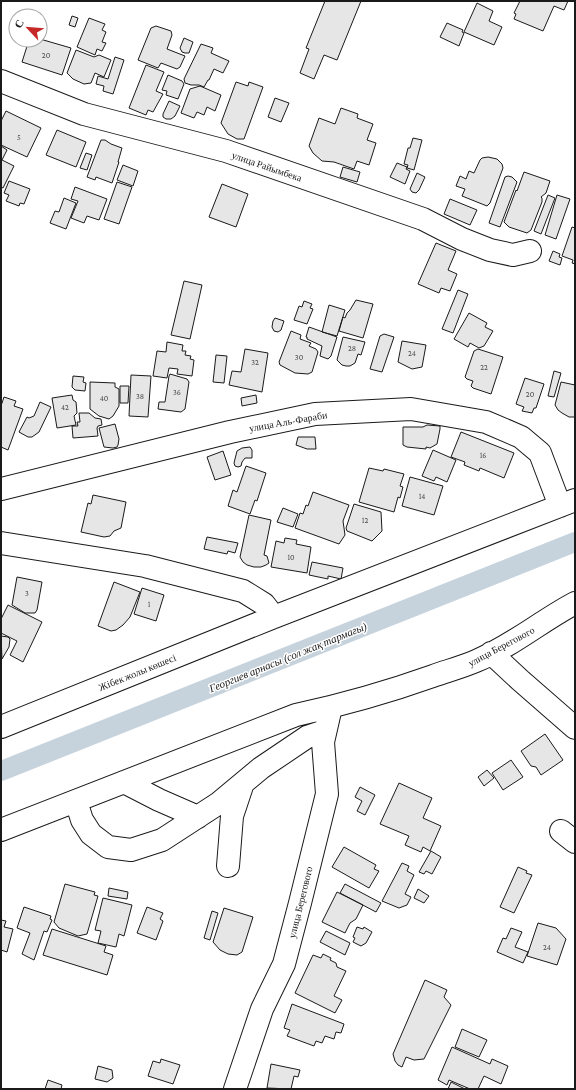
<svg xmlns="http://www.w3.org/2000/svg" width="576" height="1090" viewBox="0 0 576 1090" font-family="'Crimson Pro',serif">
<rect width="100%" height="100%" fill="#fff"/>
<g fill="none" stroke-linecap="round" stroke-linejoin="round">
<!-- canal -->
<path stroke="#c6d2dc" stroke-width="20" d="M1,771L575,542"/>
</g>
<!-- building -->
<path fill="#e6e6e6" stroke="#1a1a1a" d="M325,1H361L337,60L324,55L314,79L300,73L309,49L306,48Z
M520,1H568L564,10L554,6L543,31L514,19L516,14L514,13Z
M477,3L493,11L489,21L502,27L494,45L464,32Z
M72,16L78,18L75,27L69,25Z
M89,18L105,24L102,30L106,32L102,42L106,43L102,51L97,49L95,55L77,47Z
M447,23L463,30L462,32L464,33L459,46L440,37Z
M156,26L171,31L172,35L167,49L185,56L180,67L177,69L161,63L158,68L138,60L151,28Z
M184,38L193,42L189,53H185L182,52L180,48Z
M40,39L71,48L62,75L22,62L29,40H40Z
M201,44L213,48L211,53L229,61L223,73L214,69L209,80H208L204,87L199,85H191L185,83L184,79Z
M76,50L94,57L99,55L111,60L104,77L95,73L91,83L84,84L73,79L67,73Z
M115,57L124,60L113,94L103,91L104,86L96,84L98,76L108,79Z
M146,65L164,72L156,91L163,94L153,112L148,110L146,115L129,108Z
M168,75L182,81L184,84L178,99L166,95L167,91L162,90Z
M236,82L248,86L249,82L263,87L244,139H237L228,134L221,123Z
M200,86L221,95L215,111L207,107L204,115L197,112L194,118L181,113L190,89Z
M275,98L289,103L281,122L268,117Z
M169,101L180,106L175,116L171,119H166L163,117V114Z
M341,108L358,114L357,118L373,124L367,140L376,143L369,165L357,161L354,169L334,162L322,161L313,153L309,146L319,118L335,124Z
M6,111L41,128L27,157L1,145V121Z
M57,130L86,142L76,167L46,155Z
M413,138L422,140L414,170L407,168L408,165L404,164L408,148H410Z
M101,140H105L111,144L122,148L118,162H119L112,183L96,177L95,180L87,177Z
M1,146L7,150L2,160L14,166L3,188L1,187Z
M86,153L92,155L87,170L80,168Z
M488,157L497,159L502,164L503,168L490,203L487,206L462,196L465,189L456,186L460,176L466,179L469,171L474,173L480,160L482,158Z
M397,163L407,167L406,169L410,171L405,184L390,177Z
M123,165L138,171L133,186L117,180Z
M343,167L360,172L357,182L340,177Z
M524,172L550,181L546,193L541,197L542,198V202L531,230L527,233L509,227L504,222L516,190L517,191Z
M417,173L425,177L419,190L416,193L412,192L410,189Z
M508,176L512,177L517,182L500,227L489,223L505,177Z
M9,181L30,189L24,204L20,203L19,206L6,201L9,195L4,193Z
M117,182L132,187L119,224L104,219Z
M222,184L248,194L236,227L209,217Z
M75,187L107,199L99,220L87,216L84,223L71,218L78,201L71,199Z
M548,195L555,198L541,234L534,231Z
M557,195L570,199L556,239L545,235Z
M64,198L76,203L66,229L50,223L55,211L59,212Z
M450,199L477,210L470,225L444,214Z
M572,227L575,228V264L572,263L573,260L562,256Z
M436,243L456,251L448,270L457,274L450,291L441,288L439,293L418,284Z
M553,251L560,254L559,257L562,258L560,265L549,261Z
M184,281L202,285L190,339L171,335Z
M458,290L468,294L453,333L442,329Z
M356,300L373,304L363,338L339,331L343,317L345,318L347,313L350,310Z
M304,301L312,304L310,308L313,309L307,324L294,320L299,306L302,307Z
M329,305L345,310L337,336L322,332Z
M469,313L487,323L485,327L493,331L484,346L479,348L470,343L468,347L454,339Z
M275,318L284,321L281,330L278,332L274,331L272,327L273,321Z
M309,327L337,337L331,356L328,359L320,356L322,346L307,339V337H306Z
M291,331L301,335L300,339L311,343L309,346L316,349L318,352L312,372L308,374L295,373L280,365L279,362Z
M384,334L394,337L382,372L370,369L380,336Z
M343,337L365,342L361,355L358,354L355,363L350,366H346L342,365L337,360Z
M402,341L426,345L422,367L412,369L398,362Z
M167,342L183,345L182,351H186L185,355L191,356L190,359L194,360L192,376L177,374L178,369L169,368L167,378L153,376L157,351L166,352Z
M245,349L268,353L262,392L229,385L232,371L241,372Z
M478,349L503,357L491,394L473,388L471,386L473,381L467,379L465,377L474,351Z
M216,355L227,356L224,383L213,382Z
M554,371L561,373L554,397L548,396Z
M170,374L187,379L189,382L185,409L181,412L158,409L159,402H165L169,376Z
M131,375L151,376L148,417L129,416Z
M73,376L84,377L83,382L86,383L85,391L75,390L72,387Z
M525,378L544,384L536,408H534L532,413L522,411L524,407L516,404Z
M90,382L115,383V387L119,389V406L113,416L109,419L99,416L90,409Z
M561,382L575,385V417H569L562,413L558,410L555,405Z
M120,386H129L128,403H120Z
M72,395L73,400L76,402L77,413L74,416L76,425L57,428L52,398Z
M256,395L257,403L242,406L241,398Z
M4,397L16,401L14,406L23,409L8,450L1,447V406Z
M40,402L51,407L39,432L32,437H28L19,432L27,417L29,418L34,416Z
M79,413H89L95,418L101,419L102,425L98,426L97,428L98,436L73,438L72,426H78L77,422H80Z
M115,424L119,439L118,445L117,447L113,448L104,447L99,428Z
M427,425L440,426V429L437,444L430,448L426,447V449L407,447L403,445V427H423Z
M461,432L514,453L504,478L480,468L479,471L464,465L465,462L451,457Z
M298,437H315L316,449H307L296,445Z
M250,447L252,450V458H245L242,462L241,466L238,467L235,466L234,463L237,451L242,448Z
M433,450L456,460L447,482L436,477L434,481L422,476Z
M223,451L231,475L215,480L207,457Z
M246,466L266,473L257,501L255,500L250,514L228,506L233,490L237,492Z
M369,468L383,471L384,469L404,474L400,486L403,487L400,498L398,497L394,512L359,502Z
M410,477L443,486L434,515L402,506Z
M313,492L349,505L343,521L345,535L339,544L295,528L300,513L303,514L306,505L308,506Z
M93,495L126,502L121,528L114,531L110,536L104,537L81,532L88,503L91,504Z
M354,504L381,512L382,531L372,541L347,531L346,528Z
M283,508L298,514L293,527L277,522Z
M249,515L271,520L264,555L267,556L269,563L266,565L261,567H254L247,565L243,562L240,557Z
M207,537L238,543L235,553L228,551L227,554L204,549Z
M285,538L297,540L296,544L311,547L307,573L271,567L276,541L284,543Z
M312,562L343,568L341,579L328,576V579L309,575Z
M17,577L42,582L37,610L35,613H25L12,605Z
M114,582L140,592L130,617L123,625L116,630L111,631L98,626Z
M142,588L164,595L156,621L134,614Z
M8,605L42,622L23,662L10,655L17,641L1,633V619Z
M1,636L8,637L10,639L9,647L2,659Z
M545,734L563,760L541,775L536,767L531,766L521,751Z
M511,760L523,777L503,790L492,773Z
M487,770L494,778L484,786L478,777Z
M399,783L432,798L423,818L441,826L430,851L423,847L421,852L405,845L409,836L380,824Z
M360,787L375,795L365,815L357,811L362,801L355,797Z
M344,847L376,865L374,869L379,871L369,888L332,867Z
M431,851L441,857L432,874L426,871L424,874L419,872Z
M402,863L409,866L407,871L414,875L405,894L411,897L407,905L399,908L382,901Z
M518,867L527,871L526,873L532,875L514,913L500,907Z
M65,884L95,892L94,895L98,896L87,934L78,936L59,928L54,922Z
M345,884L381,903L376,912L340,893Z
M109,888L128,892L127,899L108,896Z
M418,889L429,896L424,903L414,898Z
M337,892L363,905L356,919L350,923L345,933L322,922Z
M103,898L132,905L124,936L119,934L116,947L98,943L101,931L95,930Z
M24,907L51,916L50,919L52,920L47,932L44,931L34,960L22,954L30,933L17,928Z
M147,907L163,913L160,919L163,921L156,940L137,933Z
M224,908L253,917L242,952L237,955L228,954L220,950L213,942Z
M212,911L218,913L210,940L204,938Z
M1,920L6,921L4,927L13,929L7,952L1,950Z
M538,923L556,928L566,939L557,965L527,956Z
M357,927L363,929L364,927L372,932L366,943L361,946L353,942L355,938L353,937Z
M511,928L522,932L515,947L528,952L523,963L497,952L503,938L506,939Z
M52,929L106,946L104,952L113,955L107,975L43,955Z
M326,931L350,943L345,955L320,942Z
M323,954L331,958L330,960L336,963L337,967L346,971L334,996L342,1000L335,1013L295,993L313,955L321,958Z
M425,980L447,990L444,997L451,1005L424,1059L414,1060L406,1057L402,1067L398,1065L395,1061L393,1054Z
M292,1004L344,1024L341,1033L336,1032L334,1039L325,1036L322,1043L316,1041L314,1046L287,1036L290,1030L284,1028Z
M462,1029L487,1040L479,1057L455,1047Z
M452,1047L490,1064L492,1059L508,1066L501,1084L484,1076L478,1089H470L449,1080L447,1085L438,1080Z
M161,1059L180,1065L173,1084L148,1076L153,1061L160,1063Z
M271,1064L300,1070L298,1077L294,1076L291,1089L267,1088Z
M98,1066L112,1070L113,1078L107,1082L95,1079Z
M48,1080L62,1085L61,1089H45Z
M451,1082L465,1089H448Z"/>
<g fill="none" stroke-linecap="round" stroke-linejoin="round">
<!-- minor casing -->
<g stroke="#1a1a1a" stroke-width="24">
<path id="minor" d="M1,81L84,114L226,151L423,219L462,239L490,250L513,255L530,251
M1,489L230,432L315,414L411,409L486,422L521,437L540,453L560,506
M1,543L145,566L243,591L264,604L274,617
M491,653L520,680L575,728
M1,727L274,617L575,500
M124,782L159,800L198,817
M76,801L82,820L91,834L108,847L131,850L162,840L219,803L261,768L307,737L325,731
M1,830L296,715C342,705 388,692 433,676C447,671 462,667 476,661C512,646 541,621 575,603
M561,831L575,842
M228,866L232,816L243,783
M235,1089L262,1009L284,964L300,903L327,794L323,742L331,707"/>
</g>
<!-- minor -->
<use href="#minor" stroke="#fff" stroke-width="22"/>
</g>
<g text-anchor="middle" stroke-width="3" stroke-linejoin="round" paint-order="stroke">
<!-- number labels -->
<g font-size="8" fill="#4d4d4d">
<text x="46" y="58">20</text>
<text x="19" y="140">5</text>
<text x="352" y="351">28</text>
<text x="412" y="356">24</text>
<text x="299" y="360">30</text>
<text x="255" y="365">32</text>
<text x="484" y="370">22</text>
<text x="177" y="395">36</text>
<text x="530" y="397">20</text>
<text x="140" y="399">38</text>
<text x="104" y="401">40</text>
<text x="65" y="410">42</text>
<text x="483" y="458">16</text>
<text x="422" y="499">14</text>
<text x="365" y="523">12</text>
<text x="291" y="560">10</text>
<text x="27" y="596">3</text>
<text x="149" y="607">1</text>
<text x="547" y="950">24</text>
</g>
<!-- street labels -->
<g font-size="10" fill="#1a1a1a" stroke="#fff">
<text transform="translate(267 166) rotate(19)" y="4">улица Райымбека</text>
<text transform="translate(288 421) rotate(-10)" y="4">улица Аль-Фараби</text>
<text transform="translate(501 646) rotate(-28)" y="4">улица Берегового</text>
<text transform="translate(137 672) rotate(-22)" y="4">Жібек жолы көшесі</text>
<text transform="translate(300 902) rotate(-76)" y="4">улица Берегового</text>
</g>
<!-- water labels -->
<g font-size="11" font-style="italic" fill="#1a1a1a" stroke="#fff">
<text transform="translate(288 657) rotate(-22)" y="4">Георгиев арнасы (сол жақ тармағы)</text>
</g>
</g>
<!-- border -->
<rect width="576" height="1090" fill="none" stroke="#1a1a1a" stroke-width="4"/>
<!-- north arrow -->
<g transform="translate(28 28) rotate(296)"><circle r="19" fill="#ffffff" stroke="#a3a3a3"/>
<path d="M0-3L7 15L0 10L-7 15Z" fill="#c62828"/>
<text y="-6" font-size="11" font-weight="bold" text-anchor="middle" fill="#1a1a1a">С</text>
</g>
</svg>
